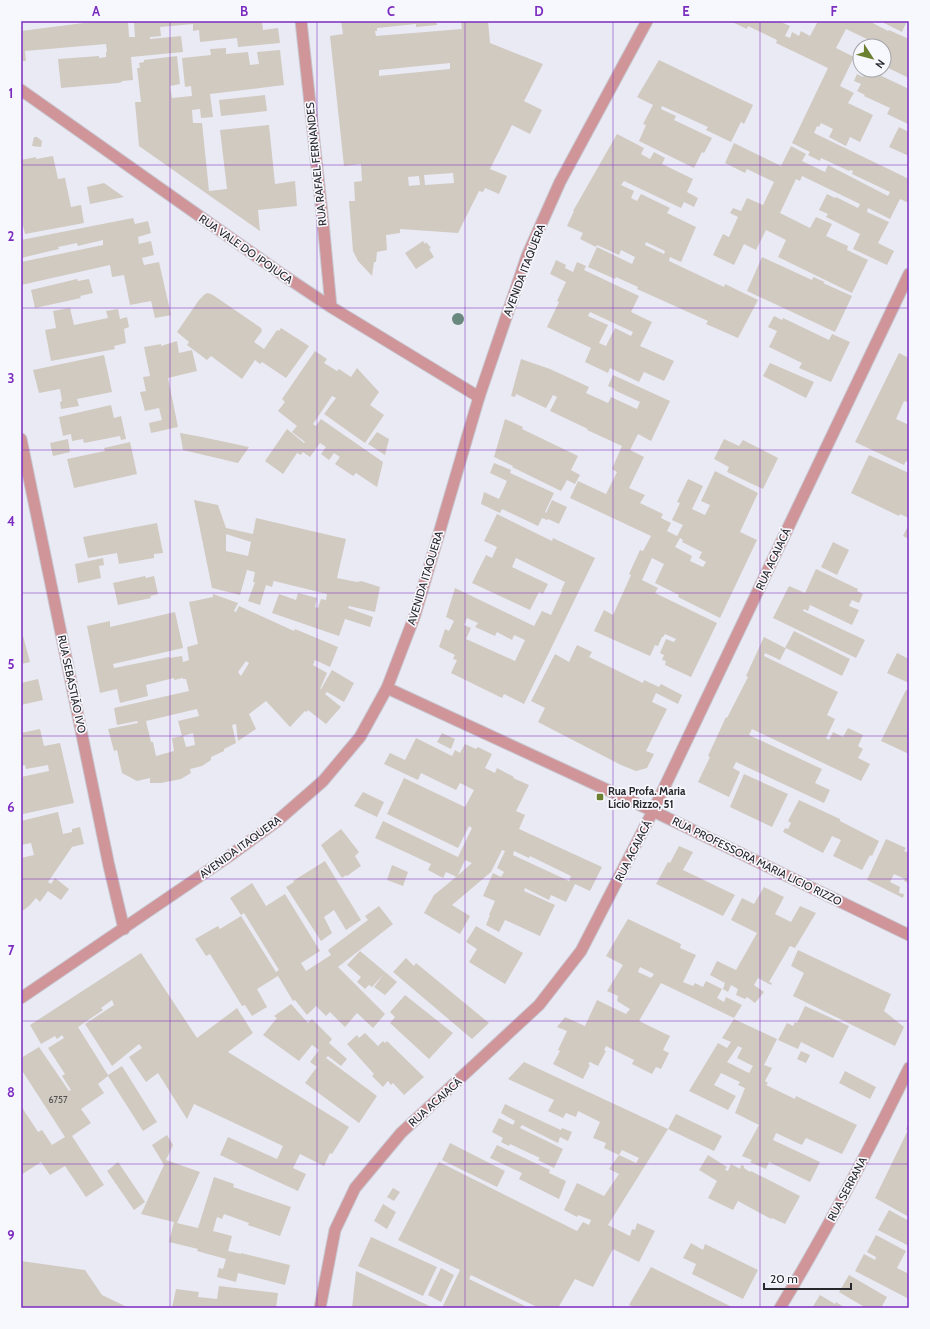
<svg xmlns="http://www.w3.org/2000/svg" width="930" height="1329" viewBox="0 0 930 1329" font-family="Cabin,sans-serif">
<rect width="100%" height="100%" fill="#eaeaf5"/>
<!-- building -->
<path fill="#d1cac1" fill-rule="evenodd" d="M99,21H128L129,37H135L134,23H130V21H262L263,30L278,28L280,43L238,47L237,38L200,42L199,30L193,31V24L160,27L161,36L150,37V39L181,36L183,52L131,57L133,80L122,81V82L118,83L61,88L58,59L99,56V58L106,57V52H107L106,44L25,51L26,61H21V31Z
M341,21H436L437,25L416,27V24L377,28V31H375L376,36L462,29L461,22L488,21L490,43L543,64L524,101L542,110L530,134L512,125L490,169L507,176L499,194L485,188L483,192L479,191L458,233L400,229V233L386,235L387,250L377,252L376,262H374L372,276L358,261L353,251L349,201H355L354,182L362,181L361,164L344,166L330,36L343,34ZM450,63V69L379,76V70ZM453,173L454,183L425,185L424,175ZM419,176L420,185L409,186L408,177Z
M730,21H779L790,26L785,36L790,38L792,32L799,36L801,31L810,36L818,21H869L888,31L889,30L909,39V78L884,66V46H868L871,41L846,29L836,48L854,57L840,86L854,93L848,103L873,115L860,142L850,137L846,146L829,137L833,129L821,123L819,127L817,126L814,133L909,179V203L900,199L890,219L868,208L867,212L889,222L878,243L866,237L894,251L887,265L853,249L860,234L826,217L828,214L819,210L827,194L835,198L836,197L858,208L860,204L802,176L800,181L796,179L780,213L810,228L816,217L832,224L826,236L848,246L847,250L868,260L852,293L778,257L786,240L766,230L756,250L744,244L734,265L713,255L723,234L729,237L738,217L730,213L733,208L741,211L747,198L763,205L774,182L747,169L745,173L725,163L734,143L781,166L791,146L806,154L802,161L825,172L828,165L888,196L890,192L852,174L853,171L850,170L849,171L821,158L820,161L808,155L810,152L792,143L828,68L776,43L777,40L748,26L747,29Z
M885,21H907L902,32L884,23Z
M226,48V54L248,52L250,65L259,64L257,52L280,50L284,85L210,94L213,117L201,118L200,109L192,110L193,123H202L209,191L227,189L220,130L269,125L275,184L295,181L297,206L258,210L260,231L139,146L135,102H141L137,68H140L139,63L144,62V60L177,56L180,84L170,86L172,98L192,96L191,86L185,87L182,58L211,55L210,49Z
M659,60L753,105L744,124L741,122L731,142L706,130L708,127L662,106L661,109L676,116L674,120L712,138L704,153L702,152L694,168L639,141L646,125L643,124L653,105L637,97Z
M866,70H869L909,89V121L908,124L887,114L890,108L864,96L865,95L857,91L861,84L854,81L857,74L863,77Z
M265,95L267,111L221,116L219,100Z
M899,127L909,132V156L889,147Z
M617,134L644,148L641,154L650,159L654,152L665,158L662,164L693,179L687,192L698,198L694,207L684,202L681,208L624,181L621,185L634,191L631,198L637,201L641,194L670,208L667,213L696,227L681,262L670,257L669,261L724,287L725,284L758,300L738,338L706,324L708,321L637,289L638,287L616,277L615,279L588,267L597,247L632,264L635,257L621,250L619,255L597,245L596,247L580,239L583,233L567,226L574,211H573ZM646,242L665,251L664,254L645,245Z
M34,137H37L42,141L41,147L32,146Z
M53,156L58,179L65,178L71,207L81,205L84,223L25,234L21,217V160L36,157V159Z
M104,183L124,197L90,204L87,187Z
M133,218L135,224L148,221L151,233L138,237L139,244L151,241L154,255L142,258L144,265L159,262L171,315L155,318L151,301L130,305L124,275L112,277L110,265L21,285V262L103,245V240L78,246L77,243L58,247L59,249L21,258V240Z
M423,241L425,244L426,242L431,248L429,249L434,257L416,269L405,253Z
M762,257L812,280L813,277L825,282L823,283L852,296L835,332L747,291Z
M556,260L566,265L565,268L573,272L577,262L586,266L584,270L639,296L631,312L652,322L640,346L674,361L664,381L644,372L639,382L610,368L608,373L585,362L591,348L547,327L559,302L557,301L566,282L550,274ZM590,312L633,332L631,336L615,328L606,346L599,343L608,325L588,316Z
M77,279L78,281L89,279L93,293L80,296L81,298L35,308L31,290Z
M208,293L213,295L261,328L262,331L254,342L264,349L277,330L279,331L281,328L309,346L286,378L262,362L260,364L255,360L242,379L211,356L207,360L187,345L189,342L177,332L199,300L205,294Z
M70,308L74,325L108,318L106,311L118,309L120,319L127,317L129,327L124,329L126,343L114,346L115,349L51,361L45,330L56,328L53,311Z
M774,316L782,320L783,318L829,340L832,334L850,342L831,382L799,368L802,363L769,347L777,331L768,327Z
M177,341L179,353L192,350L197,371L168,378L178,427L151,433L149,423L162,420L159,408L145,411L140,392L146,391L143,377L150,376L144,347L161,344V346Z
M315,351L327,359L324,363L337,371L339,369L351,377L357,368L379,392L370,405L384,415L365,443L324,414L336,398L332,396L313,424L316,426L321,419L383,462L377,487L356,473L353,476L335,464L340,457L334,453L329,460L321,454L326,447L320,443L310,457L303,452L301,455L297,453L283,474L265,461L287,429L304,443L305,442L292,432L297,426L278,411L285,402L282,399Z
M899,353L909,358V397L907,402L904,401L896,419L909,425V462L906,461L904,465L855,442Z
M104,355L112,392L77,399L79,406L61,409L60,402L62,401L60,389L39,393L33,370Z
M521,359L550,369L589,387L586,393L608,403L611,397L637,409L640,402L614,390L615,389L608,386L613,375L670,401L651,441L638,434L630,450L644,457L629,488L645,495L640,503L663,514L661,518L671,523L667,531L677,536L683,525L672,520L680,503L677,502L688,479L703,486L692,509L705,515L710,505L701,501L715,471L758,493L740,532L757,540L720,618L678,597L679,595L655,583L664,564L652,558L642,580L658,588L655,593L717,623L691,677L665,665L666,661L662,660L664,655L660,653L666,639L674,642L676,639L665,634L663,637H662L658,646L655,645L650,656L594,631L604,610L613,615L631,575L629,574L640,550L643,551L651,536L570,498L578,481L606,494L617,472L612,469L622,446L587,430L588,429L550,411L557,397L553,395L546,408L516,394L515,397L511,396ZM680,538L683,540L682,542L702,552L699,558L706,562L703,567L690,561L692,556L675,547Z
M770,363L814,382L806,398L763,376Z
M111,405L114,418L121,416L126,439L121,440L120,436L84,443L83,439L72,441L71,434L63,436L59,417Z
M505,419L523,427L522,429L578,456L571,470L580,475L575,484L567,480L561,491L512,467L513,466L494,457Z
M377,432L389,439L385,455L368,444Z
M180,433L202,437L249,447L238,463L183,450Z
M68,439L70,452L53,456L50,443Z
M724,439L739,446L743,440L778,458L763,489L727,472L729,467L714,459Z
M130,442L137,474L74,488L67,459L105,451L104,448Z
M869,455L909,473V518L900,514L899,516L851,493Z
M494,463L511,470L510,473L554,493L545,512L546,513L552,500L567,507L559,524L548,519L547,520L542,518L538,526L502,509L500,513L481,504L484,492L499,499L507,481L490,473Z
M194,500L218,505L226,528L253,534L256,518L346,539L337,578L357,582L361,581L380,587L375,612L349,606L348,608L373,617L370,627L345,619L339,636L272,613L279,594L296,600L298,593L317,598L315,607L318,608L321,599L326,600L327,594L274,581V580L272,587L266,585L260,605L248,601L255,582H253L255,572L247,570L240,595L212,588ZM226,534L251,542L248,556L226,551Z
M497,514L552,541L553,538L595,558L524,704L504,694L502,698L451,673L457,660L453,659L455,655L439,647L445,629L449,631L454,621L446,617L455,588L534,626L542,611L551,615L562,591H561L565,582L516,558L512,567L548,584L543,594L539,592L530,610L472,583L486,555L492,558L497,547L484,541ZM467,618L478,623L475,627L495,636L497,632L512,640L514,635L525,640L515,661L466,639L471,628L464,625Z
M157,523L163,553L154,554V558L119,564L117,553L88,558L83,537Z
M909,524V539L903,536Z
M833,542L849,550L837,575L821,567Z
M103,558L104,565L99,566L101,578L78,583L75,564Z
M816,569L858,589L857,591L863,594L859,603L852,600L849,606L859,610L852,625L810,605L808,611L804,609L803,611L865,640L856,658L773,618L789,586L805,593Z
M145,576L146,578L154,576L158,594L150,596L151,598L118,605L113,583Z
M213,594L238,603L234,611L236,612L239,606L294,631L295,629L338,647L330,667L315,660L313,665L327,673L320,689H321L332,670L354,683L344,702L327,692L325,694L341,707L326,724L308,710L307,712L305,711L290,727L266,701L249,714L256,729L238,741L236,724L232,725L236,743L224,749V751L211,757V760L202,766L190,769L191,773L181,779L161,783H150V778L137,781L122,773L117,750L114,751L108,729L138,723L137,721L117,725L114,708L189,691L186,679H183V678L174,680V678L146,685L148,696L120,703L117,689L100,693L87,626L110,621V627L175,612L183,648L113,664L114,668L169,657L170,658L182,656L183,662L189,660L187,647L198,644L189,602L213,597ZM246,661L249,663L241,676L238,672ZM197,709L199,716L178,721L182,736L172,738L174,751L156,756L153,742H151L146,721ZM193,733L195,745L186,747L183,736Z
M794,631L850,659L842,676L786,648L780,660L765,653L764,656L838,692L827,715L835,719L826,738L829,740L833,732L843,737L848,728L863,735L858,746L863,749L858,758L870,764L861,781L752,729L749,735L822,769L815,783L830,790L824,803L736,762L733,768L740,772L729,797L698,782L710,757L708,756L726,717L727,718L748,677L746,676L764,637L785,648Z
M21,636H23L30,662L21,664Z
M577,645L592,652L589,657L643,683L644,680L659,687L661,684L682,695L678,704L656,693L652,702L667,709L646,751L654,754L647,768L636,771L621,765L538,722L545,708L531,701L555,654L569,662Z
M897,653L909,659V683L887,673Z
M38,679L43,700L21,705V683Z
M906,690L909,691V754L881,741Z
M40,729L44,746L60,743L74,803L23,814V810H21V777L49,771L48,765L26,769L25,765L21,766V733Z
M442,733L455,739L451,749L437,742Z
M416,738L452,756L455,750L460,753L465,744L476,749L478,747L492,754L485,768L495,773L497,768L514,777L513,778L529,785L516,811L525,815L519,829L602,867L590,891L575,884L566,902L551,895L549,900L525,888L524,891L555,905L540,936L505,920L499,932L486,925L490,915H489L495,901L483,896L493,873L501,877L504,872L497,868L505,851L502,850L491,872L452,905L470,916L460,934L424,913L434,895L456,877L472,863L465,860L457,877L446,872L443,878L428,870L431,864L375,838L383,821L458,857L472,828L469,826L458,848L387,814L404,778L465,807L474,790L460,783L456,790L421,773L418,780L384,764L390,753L405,760ZM514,851L529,858L530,856L571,876L569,881L513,855Z
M744,774L788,794L772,827L730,807Z
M363,792L384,802L377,817L354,806Z
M799,800L840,819V821L879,841L872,856L870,855L862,870L833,856L841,840L832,836L823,853L783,832L785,828L788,829L791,823L788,821Z
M58,812L63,834L72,832V829L80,827L84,844L72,847L48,882L51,884L55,878L69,889L61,900L48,891L40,902L36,898L29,906L21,912V858L34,855L31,843L21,845V821Z
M341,829L359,852L355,856L361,866L347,876L346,875L342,878L321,845Z
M886,839L906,848L904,851L909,853V883L904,881L905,879L894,874L890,882L900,887L899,893L904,894L903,898L867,880Z
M679,846L693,852L683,870L735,895L723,916L656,884L668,862L670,863Z
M325,861L361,920L346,930L334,910L324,917L332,933L321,941L286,887L294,882L293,881Z
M392,865L408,872L403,886L387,880Z
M252,883L266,906L285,894L320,951L301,963L306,971L331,955L328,950L368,920L365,916L379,906L393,924L338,967L385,1014L373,1028L357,1013L345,1027L330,1012L326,1016L316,1006L307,1015L295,1000L293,1001L278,976L257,989L267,1007L252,1016L245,1005L242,1006L210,954L206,956L195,939L218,926L220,929L241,916L276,972L279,970L244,913L241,915L230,898Z
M764,887L784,897L775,914L791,922L800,906L816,913L795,948L790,946L769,982L772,983L771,985L758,978L757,980L754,985L764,992L755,1003L747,997L745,999L736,995L738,989L731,985L728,992L723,989L725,983L710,975L717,961L736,970L757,933L731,920L742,898L754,904Z
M628,919L681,944L680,948L696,955L683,982L693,986L695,983L703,987L706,981L722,989L717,998L724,1002L726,997L742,1005L734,1018L661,983L639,1021L670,1036L663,1050L669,1053L661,1069L656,1067L652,1074L632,1064L634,1060L606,1046L604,1050L606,1051L598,1066L590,1062L588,1064L590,1065L583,1079L553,1064L560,1051L558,1050L567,1031L557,1027L565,1017L585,1026L597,1000L626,1014L630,1009L617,1001L618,996L607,991L623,965L606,956ZM640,967L654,974L651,978L638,972Z
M476,926L523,953L505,984L469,962L477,949L466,942Z
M798,950L891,994L884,1011L904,1027L895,1046L793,996L804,973L791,966Z
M360,951L397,982L385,995L374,987L384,974L372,987L369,985L365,989L357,982L361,977L347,965Z
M141,953L197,1038L237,1008L253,1033L228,1052L349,1127L332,1154L330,1153L324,1166L300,1154L293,1168L306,1174L298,1191L220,1155L228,1137L277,1159L283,1146L194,1104L187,1119L158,1073L146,1082L129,1057L142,1048L139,1044L112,1066L85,1024L114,1005L112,1000L101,1008L103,1010L78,1027L108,1075L122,1066L157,1122L143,1131L108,1076L98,1084L104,1093L81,1109L91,1123L72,1136L104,1185L86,1197L65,1166L50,1175L41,1162L21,1175V1106L38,1132L42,1130L52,1145L65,1137L21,1069V1058L39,1047L69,1091L71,1090L62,1076L65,1074L48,1048L64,1038L62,1035L57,1039L55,1036L41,1044L30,1025Z
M406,958L414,966L416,963L489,1023L472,1039L393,972Z
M405,995L453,1033L429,1059L390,1023L395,1017L390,1012Z
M291,1004L308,1023L312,1019L332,1039L329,1043L347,1059L341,1066L328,1056L326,1058L377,1096L359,1123L305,1083L317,1067L310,1062L319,1050L312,1045L299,1061L263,1035L277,1018L274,1016Z
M805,1006L849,1026L833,1058L801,1042L798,1049L778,1040L787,1023L793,1026L795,1022L797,1023Z
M734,1019L777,1039L764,1065L772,1068L765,1081L768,1083L766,1085L795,1099L796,1096L857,1125L842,1154L806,1138L802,1145L776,1133L773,1140L820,1162L810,1182L769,1162L766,1169L750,1162L752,1160L742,1156L759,1125L735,1113L745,1088L738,1085L740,1082L721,1073L714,1085L736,1096L728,1110L689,1091L718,1043L727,1048L731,1042L722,1038ZM738,1046L742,1048L737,1058L753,1066L749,1073L727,1062Z
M365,1033L378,1046L383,1041L385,1043L387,1041L424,1077L404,1095L393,1083L391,1085L388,1081L383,1087L372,1076L374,1074L347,1044L357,1035L359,1038Z
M801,1051L810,1055L806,1063L797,1059Z
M524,1062L668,1129L608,1225L630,1236L632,1229L635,1230L637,1223L655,1231L639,1262L613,1249L593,1287L575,1279L558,1308H536L537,1307L471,1275L469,1279L525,1306L524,1308H442L460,1270L398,1240L439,1162L577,1231L583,1222L589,1225L591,1220L578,1215L577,1217L564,1210L577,1183L604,1196L619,1174L609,1169L619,1155L604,1148L606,1143L593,1138L600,1122L578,1111L576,1117L566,1113L563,1118L548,1111L554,1100L508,1079ZM622,1150L639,1158L636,1163L619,1155Z
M845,1071L876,1087L870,1099L839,1083Z
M505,1104L561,1130L562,1128L572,1132L568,1141L560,1137L558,1143L522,1125L520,1128L563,1149L554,1168L538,1160L540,1158L510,1144L509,1146L501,1142L503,1138L492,1132L499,1118L513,1125L515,1121L501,1113Z
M676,1114L722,1136L714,1151L668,1129Z
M909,1123V1217L875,1198L908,1130L906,1129Z
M167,1135L173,1145L166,1160L200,1172L177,1223L198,1228L214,1177L234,1184L233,1187L291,1207L280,1236L248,1225L249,1223L224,1214L222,1219L217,1217L213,1231L232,1236L228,1251L241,1254V1253L290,1265L285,1285L238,1273L236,1282L217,1277L219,1268L223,1269L226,1259L197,1251L198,1249L169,1242L174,1222L141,1214L164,1165L152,1145Z
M450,1143L505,1171L497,1187L442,1160Z
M497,1145L550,1170L549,1173L566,1181L559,1199L519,1179L522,1173L490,1158Z
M708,1155L727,1167L725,1170L728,1171L731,1164L740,1169L741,1165L744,1166V1168L750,1172L751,1171L800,1196L785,1224L772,1218L771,1219L738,1201L733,1210L708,1198L717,1181L699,1170Z
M118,1162L145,1202L134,1210L107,1171Z
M393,1188L400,1192L394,1201L387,1197Z
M383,1204L396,1212L387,1229L374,1221Z
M889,1210L909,1221V1246L878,1230Z
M876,1235L906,1251L897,1268L909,1274V1299L855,1271L864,1254L875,1260L876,1257L867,1252Z
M371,1237L437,1267L423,1296L358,1266Z
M691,1243L703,1250L705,1244L758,1270L743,1299L692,1274L696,1264L683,1258Z
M21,1261L85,1270L102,1295L129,1308H21Z
M651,1267L734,1308H636L629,1305Z
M441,1268L454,1275L441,1302L428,1295Z
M356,1271L423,1303L434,1308H352Z
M849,1275L887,1297L881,1308H866L839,1292Z
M219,1286L278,1293L276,1308H172L176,1289L199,1292L198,1297L217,1299Z
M820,1295L835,1304L836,1302L845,1308H812Z"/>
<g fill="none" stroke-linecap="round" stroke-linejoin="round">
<!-- minor casing -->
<g stroke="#c7c7d1" stroke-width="13">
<path id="minor" d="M301,21L324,232L331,307
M21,90L283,275L331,307L479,397
M21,439L109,866L124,929
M387,688L653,811L909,935
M320,1308L335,1230L355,1188L401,1133L539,1005L581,951L653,811L909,274
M780,1308C827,1230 869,1150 909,1068"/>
</g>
<!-- tertiary casing -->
<g stroke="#c7c7d1" stroke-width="13">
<path id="tertiary" d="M21,998L228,857L276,822L323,781L360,737L387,688L415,615L479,397L527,256L560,182L647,21"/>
</g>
<!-- minor -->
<use href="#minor" stroke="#d09598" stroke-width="11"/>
<!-- tertiary -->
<use href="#tertiary" stroke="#d09598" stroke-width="11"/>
</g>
<!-- trees -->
<circle fill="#69897e" cx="458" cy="319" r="6"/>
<!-- grid -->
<path fill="none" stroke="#7b2cbf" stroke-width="1" stroke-opacity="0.55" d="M170,21V1308M317,21V1308M465,21V1308M613,21V1308M760,21V1308M21,165H909M21,308H909M21,450H909M21,593H909M21,736H909M21,879H909M21,1021H909M21,1164H909"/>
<!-- markers -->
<rect fill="#6c8031" stroke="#f7f7fe" stroke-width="1.5" x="596" y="793" width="8" height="8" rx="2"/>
<g text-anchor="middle" stroke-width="3.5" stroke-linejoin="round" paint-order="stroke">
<!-- number labels -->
<g font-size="9" fill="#525051">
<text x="58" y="1103">6757</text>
</g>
<!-- street labels -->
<g font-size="11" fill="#28282c" stroke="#f7f7fe">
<text transform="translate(316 164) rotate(-96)" y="4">RUA RAFAEL FERNANDES</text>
<text transform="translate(246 249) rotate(35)" y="4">RUA VALE DO IPOJUCA</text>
<text transform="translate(524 270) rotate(-69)" y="4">AVENIDA ITAQUERA</text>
<text transform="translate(773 559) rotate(-65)" y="4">RUA ACAIACÁ</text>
<text transform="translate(425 578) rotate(-73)" y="4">AVENIDA ITAQUERA</text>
<text transform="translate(72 684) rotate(78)" y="4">RUA SEBASTIÃO IVO</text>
<text transform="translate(240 847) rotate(-36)" y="4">AVENIDA ITAQUERA</text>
<text transform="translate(633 851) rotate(-63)" y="4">RUA ACAIACÁ</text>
<text transform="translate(757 861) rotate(26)" y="4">RUA PROFESSORA MARIA LICIO RIZZO</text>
<text transform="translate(435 1102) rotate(-42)" y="4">RUA ACAIACÁ</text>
<text transform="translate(847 1189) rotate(-62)" y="4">RUA SERRANA</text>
</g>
<!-- poi labels -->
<g font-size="11" font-weight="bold" fill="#28282c" stroke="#f7f7fe" text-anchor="start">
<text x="608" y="795">Rua Profa. Maria<tspan x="608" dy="13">Lício Rizzo, 51</tspan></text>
</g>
</g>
<!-- border -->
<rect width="930" height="1329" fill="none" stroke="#f7f7fe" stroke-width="44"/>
<!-- north arrow -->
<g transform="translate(872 58) rotate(126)"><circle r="19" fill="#f7f7fe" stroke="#a4a4aa"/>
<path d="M0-3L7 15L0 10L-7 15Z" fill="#6c8031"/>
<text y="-6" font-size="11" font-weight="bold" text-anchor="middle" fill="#28282c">N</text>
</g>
<!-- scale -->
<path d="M764 1283v6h87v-6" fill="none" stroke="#28282c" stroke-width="2"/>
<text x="770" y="1283" font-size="12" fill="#28282c" stroke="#f7f7fe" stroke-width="3" paint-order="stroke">20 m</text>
<rect x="22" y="22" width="886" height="1285" fill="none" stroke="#7b2cbf" stroke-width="1.5"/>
<g font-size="13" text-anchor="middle" font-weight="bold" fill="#7b2cbf">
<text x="96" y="16">A</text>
<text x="244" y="16">B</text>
<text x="391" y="16">C</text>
<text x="539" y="16">D</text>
<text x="686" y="16">E</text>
<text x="834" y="16">F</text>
<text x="11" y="98">1</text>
<text x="11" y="241">2</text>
<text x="11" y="383">3</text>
<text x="11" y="526">4</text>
<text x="11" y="669">5</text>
<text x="11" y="812">6</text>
<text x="11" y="955">7</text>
<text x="11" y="1097">8</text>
<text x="11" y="1240">9</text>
</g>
</svg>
